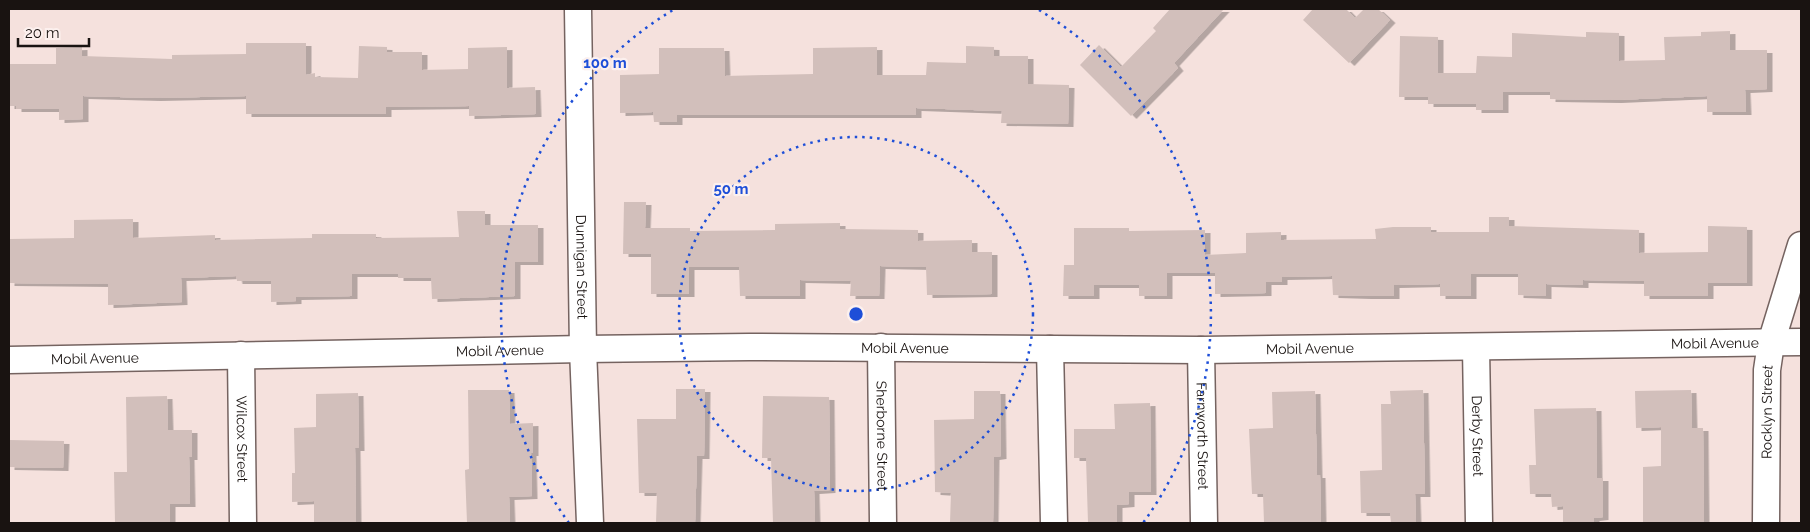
<svg xmlns="http://www.w3.org/2000/svg" width="1810" height="532" viewBox="0 0 1810 532" font-family="Raleway,sans-serif">
<defs>
<filter id="shadow"><feDropShadow dx="5.5" dy="3" stdDeviation="0" flood-color="#0004"/></filter>
</defs>
<rect width="100%" height="100%" fill="#f5e1dd"/>
<!-- building -->
<path fill="#d2bfbb" filter="url(#shadow)" d="M1170,9H1224L1174,63L1178,68L1131,116L1080,65L1099,45L1121,67L1156,31L1153,28Z
M1313,9H1346L1355,18L1364,9H1378L1390,20L1349,63L1303,20Z
M1730,31V50H1767V89L1745,90L1746,112H1707V96L1616,100L1550,99V92H1503V110H1476V104H1428V97H1399L1400,36L1438,37V73H1476L1477,56L1512,57V33L1586,37V32L1619,33V61L1665,60L1664,37L1701,36V32Z
M246,43H306V75L315,73V77L358,78L359,46L387,47V52H422V70L468,69V48L507,47V88L535,87L536,114L469,116V106L386,107V114H246V96L155,98L83,96V119L59,120V109H16V106H9V64H56V48L82,47V56L172,59V55L246,54Z
M966,46L994,47V56H1028V84L1069,85L1068,124L1001,123L1002,111L916,108V115H677V122H654L653,112L620,113V75L659,74V48H724L725,76L813,74V48L877,47V75H926L927,62L966,63Z
M624,202H646L645,228H690V231L775,230V224L840,223V229L918,230V241L972,240V252H992V294L927,295L926,267L880,266L879,296H850L851,281L800,280V296H740L739,267H689V294H651V254H623Z
M457,211H485V225H538V262H515V296L432,299L431,278H398V274H352V296L296,297V301L271,302V281H237L236,276L181,278L182,302L108,305V284L9,283V239L74,238V220L133,219V238L215,235V240L312,238V234H376V238L459,237Z
M1489,217H1509V226L1639,230V253L1708,252V226L1747,227V283H1708V296H1644V281L1583,280V285L1546,284V296L1518,295V274H1471V296H1440V284L1394,285V296H1366L1333,295L1332,276L1282,277V282H1266V293L1215,294V273H1167V296H1139V285H1094V296H1063L1064,265H1074V228H1129V231L1205,230V255L1246,253V233L1281,232V240L1376,239L1375,229L1393,227H1431V232H1489Z
M676,389H705L704,456H697L695,523H656L657,493H639L637,419H676Z
M468,390H509L510,424L533,423V453H531L532,496L509,497L510,523H467L465,470L469,469Z
M1423,390L1425,494H1415L1416,523H1391L1390,513H1361L1360,471L1382,470L1381,404H1391L1390,391Z
M1691,390L1692,428H1703L1704,523H1643V467L1661,466V427L1636,428L1635,391Z
M974,391H1000L1001,456L994,457L993,523H950L951,493L935,492L934,420L974,419Z
M1315,391L1317,475H1320L1321,523H1264L1263,494H1252L1249,429L1273,428L1272,392Z
M358,393L359,448H355L356,523H314V501L292,502V473H295L294,428L316,427V394Z
M167,396L168,430H192V457H189L190,504H170V523H115L114,472H127L126,397Z
M763,396L829,397L830,490L814,491L815,523H773L771,458H762Z
M1150,403L1151,492H1129V504L1117,505V523H1088L1086,458H1074V429H1115L1114,404Z
M1596,408L1597,478H1603V517L1594,518V523H1563V506L1552,507L1551,494H1530L1529,465H1536L1534,409Z
M9,440L64,441L63,468L9,467Z"/>
<g fill="none" stroke-linecap="round" stroke-linejoin="round">
<!-- minor casing -->
<g stroke="#756360" stroke-width="29">
<g id="minor">
<path id="s1" d="M578,9L583,349L590,523"/>
<path id="s2" d="M881,347L883,523"/>
<path id="s3" d="M1476,348L1479,523"/>
<path d="M1050,349L1054,523"/>
<path id="s4" d="M1201,350L1204,523"/>
<path id="s5" d="M241,355L243,523"/>
<path id="s6" d="M9,360L583,349L749,347L1201,350L1801,342"/>
<path id="s7" d="M1766,523L1767,370L1771,343L1801,245"/>
</g>
</g>
<!-- minor -->
<use href="#minor" stroke="#fff" stroke-width="26"/>
</g>
<!-- distance rings -->
<g fill="none" stroke="#1d4ed8" stroke-width="2.5" stroke-dasharray="2.5 5">
<circle cx="856" cy="314" r="177"/>
<path d="M569 523A355 355 0 0 1 673 10M1039 10A355 355 0 0 1 1143 523"/>
</g>
<g text-anchor="middle" stroke-width="4.5" stroke-linejoin="round" paint-order="stroke">
<!-- street labels -->
<g font-size="14" fill="#191311" stroke="#fcf0ee">
<text dy="5" stroke="none"><textPath href="#s1" startOffset="258">Dunnigan Street</textPath></text>
<text dy="5" stroke="none"><textPath href="#s6" startOffset="1706">Mobil Avenue</textPath></text>
<text dy="5" stroke="none"><textPath href="#s6" startOffset="896">Mobil Avenue</textPath></text>
<text dy="5" stroke="none"><textPath href="#s6" startOffset="1301">Mobil Avenue</textPath></text>
<text dy="5" stroke="none"><textPath href="#s6" startOffset="491">Mobil Avenue</textPath></text>
<text dy="5" stroke="none"><textPath href="#s6" startOffset="86">Mobil Avenue</textPath></text>
<text dy="5" stroke="none"><textPath href="#s7" startOffset="111">Rocklyn Street</textPath></text>
<text dy="5" stroke="none"><textPath href="#s2" startOffset="89">Sherborne Street</textPath></text>
<text dy="5" stroke="none"><textPath href="#s3" startOffset="88">Derby Street</textPath></text>
<text dy="5" stroke="none"><textPath href="#s4" startOffset="86">Farnworth Street</textPath></text>
<text dy="5" stroke="none"><textPath href="#s5" startOffset="84">Wilcox Street</textPath></text>
</g>
</g>
<circle cx="856" cy="314" r="8" fill="#1d4ed8" stroke="#fcf0ee" stroke-width="2.5"/>
<g font-size="15" text-anchor="middle" font-weight="bold" fill="#1d4ed8" stroke="#fcf0ee" stroke-width="4.5" stroke-linejoin="round" paint-order="stroke">
<text x="605" y="68">100 m</text>
<text x="731" y="194">50 m</text>
</g>
<!-- border -->
<rect width="1810" height="532" fill="none" stroke="#191311" stroke-width="20"/>
<!-- scale -->
<path d="M18 38v8h71v-8" fill="none" stroke="#191311" stroke-width="2.5"/>
<text x="25" y="38" font-size="15" fill="#191311" stroke="#fcf0ee" stroke-width="4" paint-order="stroke">20 m</text>
</svg>
